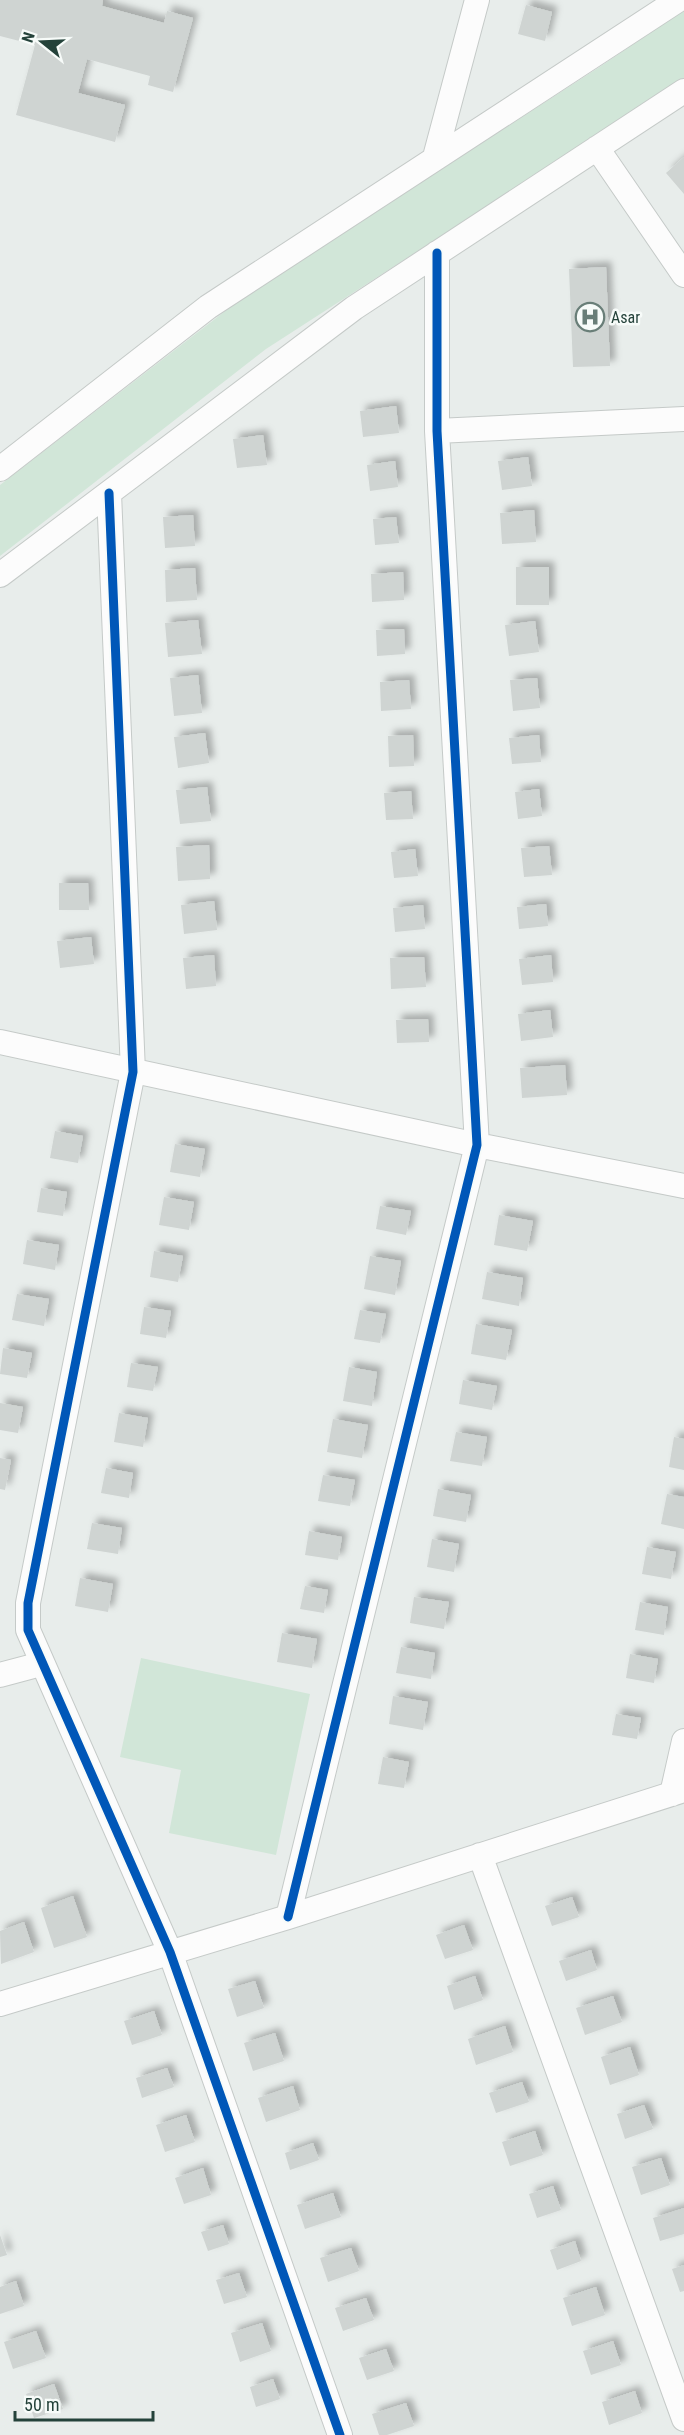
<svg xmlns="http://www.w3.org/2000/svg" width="684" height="2435" viewBox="0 0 684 2435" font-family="'Roboto Condensed',sans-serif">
<defs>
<filter id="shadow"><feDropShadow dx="5.5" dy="-5.5" stdDeviation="3" flood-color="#0004"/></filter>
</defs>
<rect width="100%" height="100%" fill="#e8edeb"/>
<!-- green -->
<path fill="#d1e6d8" d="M684,10V79L266,349L0,556V485L246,295L598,68Z
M141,1658L310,1694L276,1855L169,1833L181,1770L120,1757Z"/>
<!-- building -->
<path fill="#cfd4d2" filter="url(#shadow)" d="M0,0H103L102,6L164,23L167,11L193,18L173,92L148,85L150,76L87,59L78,93L125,105L115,142L16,115L35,45L0,36Z
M526,5L552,12L545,41L518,34Z
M684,157V194L666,173Z
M606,267L610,366L573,367L569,269Z
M396,406L399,433L363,437L360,411Z
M263,435L267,465L237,468L233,439Z
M528,457L532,486L502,490L498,461Z
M395,461L398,487L370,491L367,465Z
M534,510L536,542L502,544L500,513Z
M193,515L195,546L165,548L163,517Z
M396,517L399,543L375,545L373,519Z
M516,567H549V605H516Z
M195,568L197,600L166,602L165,570Z
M403,572L404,600L372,602L371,574Z
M198,620L202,654L168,657L165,623Z
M535,621L539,652L509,656L505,625Z
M404,629L405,654L377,656L376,630Z
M198,675L202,713L174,716L170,678Z
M537,678L540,708L513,711L510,680Z
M409,680L411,709L381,711L380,682Z
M205,733L209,763L178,768L174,737Z
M413,735L414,766L389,767L388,736Z
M539,735L541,762L512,764L509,738Z
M207,787L211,821L180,824L176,790Z
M539,789L542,816L518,819L515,792Z
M411,791L413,819L386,820L384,793Z
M209,845L210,879L178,881L176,847Z
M549,846L552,875L524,877L521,848Z
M415,849L418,876L394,878L391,852Z
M59,883H88L89,910H59Z
M214,901L217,930L184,934L181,905Z
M546,904L548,926L519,929L517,907Z
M423,905L425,929L395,932L393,908Z
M91,937L94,964L60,968L57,941Z
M214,955L216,986L186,989L183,958Z
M551,955L553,982L522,985L519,959Z
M424,957L426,987L391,989L390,958Z
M550,1010L553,1037L521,1041L518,1014Z
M428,1019L429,1042L397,1043L396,1020Z
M565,1065L567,1095L522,1098L520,1068Z
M55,1131L83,1136L78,1163L50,1158Z
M175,1144L205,1149L200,1177L170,1172Z
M41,1188L67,1192L63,1216L37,1212Z
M164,1197L194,1202L189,1230L159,1225Z
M380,1206L411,1211L406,1235L376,1229Z
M499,1215L533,1221L527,1251L494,1245Z
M27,1240L59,1245L55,1270L23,1264Z
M154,1251L183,1256L178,1282L150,1277Z
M370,1256L401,1261L395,1295L364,1289Z
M487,1272L523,1278L519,1306L482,1299Z
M17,1294L49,1299L44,1326L12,1320Z
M144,1307L171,1311L166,1338L140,1334Z
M360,1310L386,1314L380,1343L354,1339Z
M476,1324L512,1330L506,1360L471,1354Z
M3,1348L32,1353L27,1378L0,1374Z
M131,1363L158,1367L153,1391L127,1387Z
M349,1367L377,1372L372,1406L343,1401Z
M463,1380L497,1386L492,1410L459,1404Z
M0,1403L23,1407L18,1433L0,1430Z
M119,1413L148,1418L143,1447L114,1442Z
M333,1419L368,1425L362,1458L327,1452Z
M456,1432L487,1437L482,1466L450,1461Z
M674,1437L684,1439V1470L669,1467Z
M0,1458L11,1460L5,1490L0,1489Z
M106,1468L133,1473L129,1498L101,1493Z
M323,1475L355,1480L350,1506L318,1501Z
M438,1489L471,1495L466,1522L433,1516Z
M667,1494L684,1497V1529L661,1524Z
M92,1523L122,1528L118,1554L87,1549Z
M309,1531L342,1537L338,1560L305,1555Z
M432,1539L459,1544L454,1572L427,1567Z
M647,1547L676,1552L671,1579L642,1574Z
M80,1578L113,1584L108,1612L75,1606Z
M305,1586L328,1590L324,1613L300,1609Z
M414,1597L449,1602L444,1629L410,1623Z
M640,1602L668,1607L664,1635L635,1630Z
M282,1633L317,1639L312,1668L277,1662Z
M401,1647L435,1653L431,1679L396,1673Z
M630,1654L658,1659L654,1683L626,1678Z
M393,1696L428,1702L423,1730L389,1724Z
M616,1714L641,1718L637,1739L612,1735Z
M383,1757L409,1762L404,1788L378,1784Z
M73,1896L87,1937L54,1948L41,1908Z
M572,1897L579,1917L552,1926L545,1906Z
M24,1922L34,1952L1,1964L0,1931Z
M464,1925L473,1950L445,1959L436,1935Z
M591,1950L597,1970L566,1981L559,1961Z
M475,1976L483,2000L454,2010L447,1986Z
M255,1981L264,2008L237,2017L228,1989Z
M613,1996L622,2022L585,2035L576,2008Z
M154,2011L162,2035L132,2045L124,2021Z
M505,2026L513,2052L476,2065L468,2039Z
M275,2033L284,2061L253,2071L244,2043Z
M630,2047L639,2075L610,2085L601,2057Z
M167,2068L174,2087L142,2098L136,2078Z
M522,2082L529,2102L496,2113L489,2093Z
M293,2086L300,2110L266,2122L258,2098Z
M644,2105L653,2129L625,2139L617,2114Z
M186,2115L195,2142L165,2152L156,2125Z
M535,2131L543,2155L510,2166L502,2142Z
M313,2143L319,2160L290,2170L285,2153Z
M661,2158L670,2185L641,2195L632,2167Z
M203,2168L211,2195L184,2204L175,2178Z
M553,2186L561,2210L537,2218L529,2194Z
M333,2193L341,2217L305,2229L297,2205Z
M684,2208V2234L660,2241L653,2218Z
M223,2225L229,2244L208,2251L201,2232Z
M0,2235L7,2255L0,2257Z
M575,2241L581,2261L557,2270L550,2250Z
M351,2248L359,2271L328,2282L320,2258Z
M684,2265V2291L680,2292L672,2269Z
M239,2273L247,2297L224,2304L216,2280Z
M16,2281L24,2306L0,2314V2287Z
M596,2287L605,2315L572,2326L563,2298Z
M366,2298L374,2320L343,2331L335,2308Z
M262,2323L271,2351L240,2362L231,2333Z
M36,2331L46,2358L13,2369L4,2342Z
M613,2341L621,2365L591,2375L583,2351Z
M386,2349L394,2371L367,2380L359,2358Z
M273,2379L280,2399L256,2407L250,2387Z
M54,2384L63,2409L34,2418L26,2394Z
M635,2391L642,2413L609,2425L602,2402Z
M406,2403L414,2426L387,2435H379L372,2414Z"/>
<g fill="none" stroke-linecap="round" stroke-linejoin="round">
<!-- minor casing -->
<g stroke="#c5cac8" stroke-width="26">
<path id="minor" d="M597,148L684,275
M435,157L477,0
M437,431L684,419
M0,469L208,307L678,0
M109,493L133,1072L28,1603V1630L170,1952L340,2435
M0,575L354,308L684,91
M0,1042L477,1145L684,1186
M0,1675L41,1664
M672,1794L684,1741
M480,1855L684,2419
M288,1917L477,1145L437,431V253
M0,2004L288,1917L684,1790"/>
</g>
<!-- minor -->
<use href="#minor" stroke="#fcfcfc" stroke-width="24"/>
<!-- cycleway casing -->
<g stroke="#f7fbf9" stroke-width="13">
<path id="cycleway" d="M109,493L133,1072L28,1603V1630L170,1952L340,2435
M288,1917L477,1145L437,431V253"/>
</g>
<!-- cycleway -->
<use href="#cycleway" stroke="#0057b8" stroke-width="9"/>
</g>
<!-- icons -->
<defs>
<g id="hospital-ring" transform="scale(1.5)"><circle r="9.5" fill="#f7fbf9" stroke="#697e78" stroke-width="1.5"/><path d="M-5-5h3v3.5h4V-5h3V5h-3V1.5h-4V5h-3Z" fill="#697e78"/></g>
</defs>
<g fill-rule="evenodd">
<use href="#hospital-ring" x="590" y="317"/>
</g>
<g text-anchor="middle" stroke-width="5" stroke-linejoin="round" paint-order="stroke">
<!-- poi labels -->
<g font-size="16" fill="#24423a" stroke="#f7fbf9" text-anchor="start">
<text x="611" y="323">Asar</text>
</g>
</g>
<!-- north arrow -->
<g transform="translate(42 42) rotate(288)" stroke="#f7fbf9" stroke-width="4.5" paint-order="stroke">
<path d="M0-4.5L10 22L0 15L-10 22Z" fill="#24423a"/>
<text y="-9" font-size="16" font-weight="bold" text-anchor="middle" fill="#24423a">N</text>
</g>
<!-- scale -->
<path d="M15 2411v9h138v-9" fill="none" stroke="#24423a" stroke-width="3"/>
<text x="24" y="2411" font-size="18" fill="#24423a" stroke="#f7fbf9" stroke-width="4.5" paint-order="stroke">50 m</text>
</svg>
